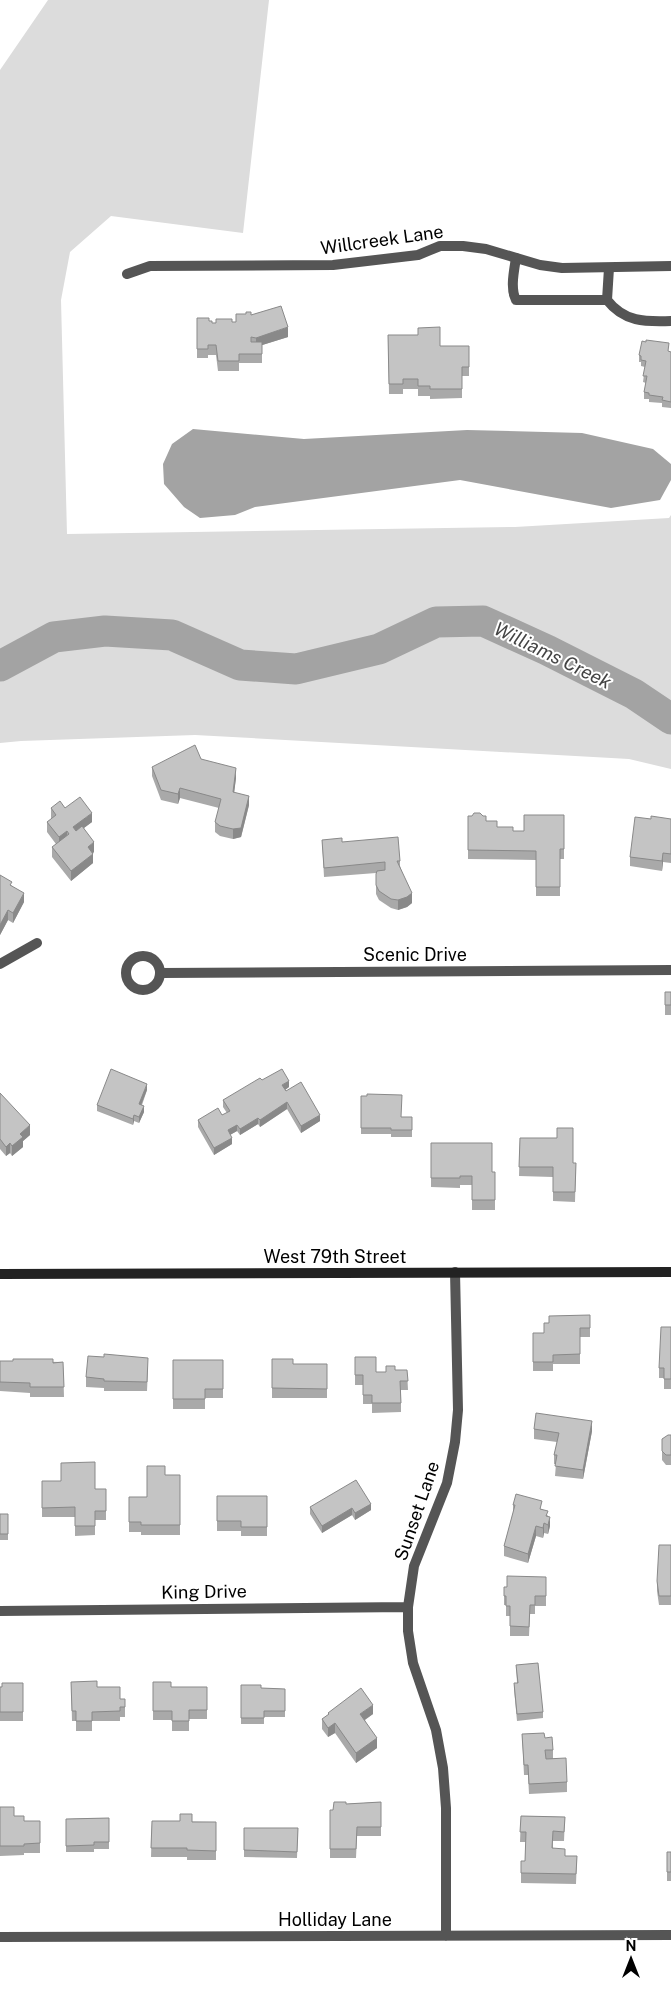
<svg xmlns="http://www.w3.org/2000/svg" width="671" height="1999" viewBox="0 0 671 1999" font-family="'Public Sans',sans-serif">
<rect width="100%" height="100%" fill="#fff"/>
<!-- green -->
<path fill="#dcdcdc" d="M48,0H269L243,233L111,216L70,252L61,300L67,534L515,527L669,518L671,515V769L629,759L195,735L21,741L0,743V70Z"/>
<!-- water -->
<path fill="#a3a3a3" d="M193,429L304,439L467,430L582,433L653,449L671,464V480L660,500L611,508L460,480L255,507L235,515L200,518L184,507L164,484L163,464L172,444Z"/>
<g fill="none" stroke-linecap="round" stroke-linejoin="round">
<!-- river -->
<path stroke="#a3a3a3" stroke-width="31" d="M0,666L54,637L105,631L172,635L240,665L296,669L379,649L436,622L483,621L547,650L634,694L671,719"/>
<!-- service -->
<path stroke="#555" stroke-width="10" d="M516,258C514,271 510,289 516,300H607C624,322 645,322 671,321
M607,300L609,268
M0,964L37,943"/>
<!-- minor -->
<path stroke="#555" stroke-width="10" d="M127,274L150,266L333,265L418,255L440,246H463L486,249L540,265L562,268L671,266
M126 973a17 17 0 1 1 34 0a17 17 0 1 1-34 0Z
M160,973L671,970
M0,1611L408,1607
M446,1936V1808L443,1768L436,1730L413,1663L408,1631V1607L414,1566L447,1483L455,1442L458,1410L455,1272
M0,1937L671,1935"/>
<!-- secondary -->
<path stroke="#222" stroke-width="10" d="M0,1274L671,1272"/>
</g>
<!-- wall -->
<path fill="#a9a9a9" d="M246,314L251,315L288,337L262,345V363H239V371H218L216,355H208V358H197V318L209,321L212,323L236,322Z
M388,335L440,346H469V376H462V398L430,399V396H418V389H403V394H389Z
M669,352H671V408L662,407V403L649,402V399H644V392L646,383L643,382L645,367L641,366V362H639V355Z
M201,759L236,778L234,792L249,805L241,837L233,839L220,836L215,832V822L219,808L180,798L178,804L161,800L152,776V767Z
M51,808H65L92,822L84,828L94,852L93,853V863L71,881L52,857V847L56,844L47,832V822L51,819Z
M564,815V859H560V896H536V860L468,859V816L486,821L497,827L513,831H524Z
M651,819H671V863L663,862L662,871L630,866V857Z
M322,840L342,842L400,861V866L412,903L407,907L398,910L391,908L379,900L376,894V873L324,877Z
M0,875L12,886L24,902L13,923L8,920L0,935Z
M665,992H671V1015H665Z
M262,1080L289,1087L285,1090L286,1091L320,1121L301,1133L287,1109L260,1127L258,1124L240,1135L237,1131L230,1135L232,1144L214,1155L198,1127V1120L222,1115L227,1113L223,1107V1100Z
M147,1090L142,1105L144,1112L139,1123L134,1121L133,1125L97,1111V1105Z
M0,1093L30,1135L23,1141V1147L12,1156L10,1153L6,1156L0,1149Z
M361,1096L401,1117H412V1137H391V1134H361Z
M520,1138L573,1163H576L575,1202L553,1201V1177L519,1176Z
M431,1143L492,1172H495V1210H472V1185H460V1188L431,1187Z
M590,1315V1337H580V1364H553V1371H533V1333H544L549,1323Z
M671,1327V1389H664V1378H659V1368Z
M104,1357L148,1368L147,1391H104V1388L86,1387V1377Z
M355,1357L376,1372H386L395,1370H407L408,1390H401V1412L372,1413V1404H363V1385H355Z
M272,1359L293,1364H327V1398H272Z
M173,1360H223V1398H205V1409H173Z
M0,1361L63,1362L64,1397H30V1393L0,1391Z
M534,1429L592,1431L583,1479L555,1476L556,1464H554V1455L557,1442L534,1439Z
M671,1435V1465H666L662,1460V1439Z
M165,1475H180V1535H141V1532H129V1497H147Z
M42,1481L95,1489H106V1520H95V1535L75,1536V1517H42Z
M217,1496H267V1536H241V1531H217Z
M371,1504V1510L355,1520L352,1515L322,1533L310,1514V1507Z
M513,1505L542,1509L548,1516L550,1526L548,1534L544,1533L543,1538L536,1536L528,1563L504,1556V1546L513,1514Z
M0,1514H8V1540H0Z
M671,1545V1605H659L657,1591V1581Z
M546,1577V1606H535V1614H530L529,1636H510V1616H506V1605H504V1587H507Z
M516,1665L543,1712V1718L517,1721L514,1689V1683H517Z
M71,1682L97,1687L120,1699H125V1717H120V1721H92V1731H76V1721H72Z
M153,1682L171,1687H207V1719H189V1731H172V1720H153Z
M23,1683V1721H0V1687Z
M241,1685L261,1688L285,1689V1717H264V1724H241Z
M328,1713L373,1714L365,1720L377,1748L356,1763L335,1733L328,1737L322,1729V1719L328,1715Z
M522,1734L553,1750V1759L567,1782V1792L529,1794L528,1775H524Z
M381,1802V1836H357L356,1858H330V1810H333L346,1804Z
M0,1807L14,1816L24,1821H40V1853H24V1855L0,1856Z
M521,1816L565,1817L564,1841H553V1848L565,1856H577L576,1884L521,1883V1861H525L526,1842H520Z
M109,1818V1849H94V1852H66V1819Z
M152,1821L216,1822V1860H187V1857H151Z
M244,1828H298L297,1858L244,1857Z
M667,1852H671V1881H667Z"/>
<!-- shaded-wall -->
<path fill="#898989" d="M288,327V337L256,347V338Z
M236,768V778L233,802V792Z
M180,788V798L178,804V794Z
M249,796V805L241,837L233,839V829Z
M92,813V822L73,836V827Z
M67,831V840L59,847V837Z
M94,842V852L88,857V847Z
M663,853V862L662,871V861Z
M93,854V863L71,881V871Z
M24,893V902L13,923V913Z
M412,893V903L407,907L398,910V900Z
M8,910V920L0,935V925Z
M289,1081V1087L282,1092V1085Z
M147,1084V1090L139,1110V1104Z
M287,1102V1109L260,1127V1120Z
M144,1106V1112L139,1123V1117Z
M134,1115V1121L133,1125V1119Z
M320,1115V1121L301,1133V1126Z
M258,1118V1124L240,1135V1129Z
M30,1125V1135L23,1141V1147L12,1156V1146L20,1134Z
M237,1125V1131L228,1136V1130Z
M232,1138V1144L214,1155V1148Z
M10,1143V1153L6,1156V1147Z
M592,1421V1431L583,1479V1470Z
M371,1504V1510L355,1520V1513Z
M352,1508V1515L322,1533V1526Z
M550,1517V1526L548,1534V1525Z
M544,1523V1533L543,1538V1528Z
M536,1526V1536L528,1563V1554Z
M373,1705V1714L360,1723V1714Z
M335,1723V1733L328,1737V1728Z
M377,1738V1748L356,1763V1753Z"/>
<!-- building -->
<path fill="#c4c4c4" stroke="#898989" d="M281,306L288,327L256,338L251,337V342H262V354H239V361H218L216,345H208V349H197V318H209V321H212V323H216V319H232V322H236V314H246V312H251V315Z
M440,327V346H469V367H462V389H430V386H418V379H403V384H389L388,335H418V328Z
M646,340L669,343L668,351L671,352V402L662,400L663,397L649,395V393L644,392L647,376H643L646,361L641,360V356L639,355L642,341L646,342Z
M195,745L201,759L236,768L233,792L249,796L241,828L233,829L220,826L215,822L221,799L180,788L178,794L161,790L152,767Z
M80,797L92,813L73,827L76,831L82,826L94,842L88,847L93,854L71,871L52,847L69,834L67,831L59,837L47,822L56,815L51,808L60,801L65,808Z
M474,813H480L483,816H486V821H497V827H513V831H524V815H564V849H560V887H536V851L468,850V816H472Z
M651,816L671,819V854L663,853L662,861L630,857L635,817L651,819Z
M398,837L400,861H397L412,893L407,897L398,900L391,899L379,891L376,885V874L377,871L385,870V862L324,868L322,840L342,838V842Z
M0,875L12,882L10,885L24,893L13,913L8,910L0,925Z
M665,992H671V1005H665Z
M111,1069L147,1084L139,1104L144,1106L139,1117L134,1115L133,1119L97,1105Z
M282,1069L289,1081L282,1085L286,1091L301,1082L320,1115L301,1126L287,1102L260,1120L258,1118L240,1129L237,1125L228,1130L232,1138L214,1148L198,1120L218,1108L222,1115L230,1111L223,1100L260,1078L262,1080Z
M0,1093L30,1125L20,1134L23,1137L12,1146L10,1143L6,1147L0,1139Z
M367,1094L402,1095L401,1117H412V1130H391V1128H361V1096H367Z
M557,1128H573V1163H576L575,1192H553V1167H519L520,1138H557Z
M431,1143H492V1172H495V1200H472V1176H460V1178H431Z
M590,1315V1328H580V1354L553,1355V1362H533V1333H544V1323H549V1316Z
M661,1327H671V1379H664V1368H659Z
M104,1354L148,1358L147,1382L104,1381V1379L86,1377L88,1356L104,1357Z
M355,1357H376V1372H386V1366H395V1370H407L408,1381H400L401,1403H372V1395H363V1375H355Z
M13,1359H53V1363L63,1362L64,1387H30V1383L0,1382V1361H13Z
M272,1359H293V1364H327V1389L272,1388Z
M173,1360H223V1389H205V1399H173Z
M536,1413L592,1421L583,1470L555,1466L557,1455H554L559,1433L534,1429Z
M668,1435H671V1455H666L662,1451V1439Z
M95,1462V1489H106V1511H95V1526H75V1507L42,1508V1481H61V1463Z
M147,1466H165V1475H180V1525H141V1522H129V1497H147Z
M356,1480L371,1504L355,1513L352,1508L322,1526L310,1507Z
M516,1494L542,1501L540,1509L548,1511L546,1516L550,1517L548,1525L544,1523L543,1528L536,1526L528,1554L504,1546L515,1505H513Z
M217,1496H267V1527H241V1521H217Z
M0,1514H8V1534H0Z
M659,1545H671V1596H659L657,1581Z
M507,1576L546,1577V1596H535V1605H530L529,1627L510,1626V1606H506V1596H504V1587H507Z
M538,1663L543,1712L517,1714L514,1683H518L516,1665Z
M97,1681V1687H120V1699H125V1707H120V1711L92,1712V1721H76V1711H72L71,1682Z
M153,1682H171V1687H207V1710H189V1721H172V1711H153Z
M2,1683H23V1712H0V1687H2Z
M241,1685H261V1688L285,1689V1711H264V1718H241Z
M361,1688L373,1705L360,1714L377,1738L356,1753L335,1723L328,1728L322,1719L329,1714L328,1713Z
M544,1733L545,1738L552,1737L553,1750H545L546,1759L566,1758L567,1782L529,1784L528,1765H524L522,1734Z
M334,1802H346V1804L381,1802V1827H357L356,1849H330V1810H333Z
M0,1807H14V1816H24V1821H40V1843L24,1844V1846H0Z
M180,1814H192V1822H216V1851L187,1850V1848H151L152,1821H180Z
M521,1816L565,1817L564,1832L553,1831L552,1848L565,1849V1856H577L576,1874L521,1873V1861H525L526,1832H520Z
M109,1818V1842H94V1845L66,1846V1819Z
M244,1828H298L297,1852L244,1850Z
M667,1852H671V1872H667Z"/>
<g text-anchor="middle" stroke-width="4" stroke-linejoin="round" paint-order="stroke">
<!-- street labels -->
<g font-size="18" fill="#000" stroke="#fff">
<text transform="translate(382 240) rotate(-8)" y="6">Willcreek Lane</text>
<text x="415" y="961">Scenic Drive</text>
<text x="335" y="1263">West 79th Street</text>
<text transform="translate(417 1511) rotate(-71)" y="6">Sunset Lane</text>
<text transform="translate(204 1592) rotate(-1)" y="6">King Drive</text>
<text x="335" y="1926">Holliday Lane</text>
</g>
<!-- water labels -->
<g font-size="19" font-style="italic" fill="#444" stroke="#fff">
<text transform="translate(553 655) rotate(26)" y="7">Williams Creek</text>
</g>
</g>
<!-- north arrow -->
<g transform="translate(631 1959)" stroke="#ffffff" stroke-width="4" paint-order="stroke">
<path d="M0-4L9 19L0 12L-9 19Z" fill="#000000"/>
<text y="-8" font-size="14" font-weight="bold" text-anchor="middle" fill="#000000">N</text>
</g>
</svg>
